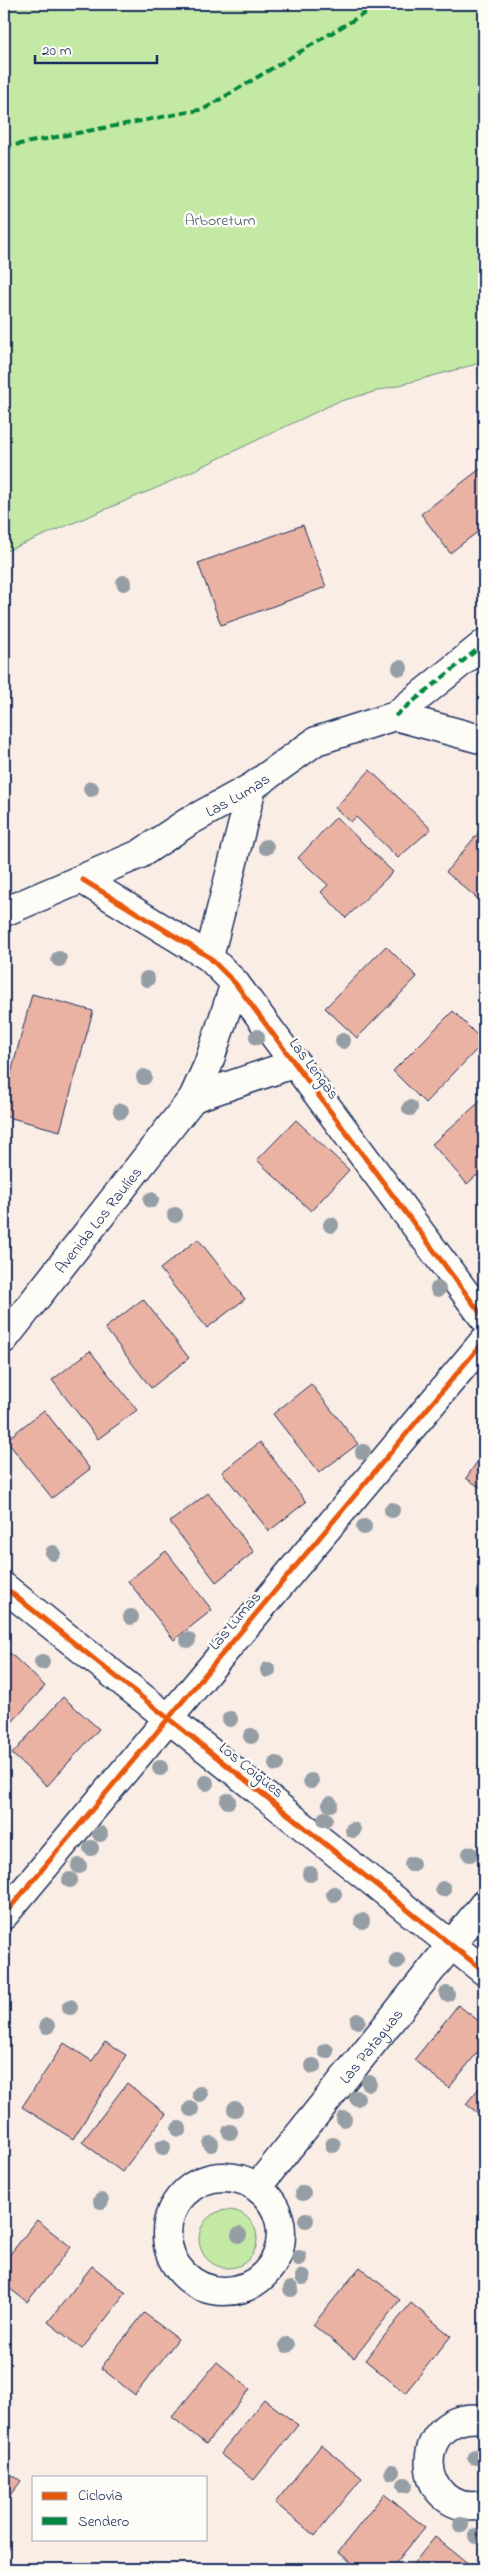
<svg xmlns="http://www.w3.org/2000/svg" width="488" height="2573" viewBox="0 0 488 2573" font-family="'Indie Flower',sans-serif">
<rect width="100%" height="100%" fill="#f9ede6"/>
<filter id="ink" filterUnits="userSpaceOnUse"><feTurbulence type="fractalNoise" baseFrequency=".02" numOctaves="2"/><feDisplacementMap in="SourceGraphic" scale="10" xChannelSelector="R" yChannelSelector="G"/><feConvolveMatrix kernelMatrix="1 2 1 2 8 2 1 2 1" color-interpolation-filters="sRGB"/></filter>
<g filter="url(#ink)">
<!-- green -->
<path fill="#c4e9a4" stroke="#708c81" d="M4,4H484V362L337,402L161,486L4,552Z
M199 2239a29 29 0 1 1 58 0a29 29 0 1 1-58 0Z"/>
<!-- building -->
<path fill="#eab2a3" stroke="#1b2f5e" d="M484,466V527L450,553L421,514Z
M303,525L326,587L221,625L198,563Z
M370,770L431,829L398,858L356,817L351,822L335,808Z
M336,817L393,872L346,918L321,892L328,885L298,858Z
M484,826V904L446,872Z
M386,946L417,977L357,1038L325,1008Z
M32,994L93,1011L60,1131L4,1116V1100Z
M453,1011L484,1042L425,1103L393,1071Z
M484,1098V1183L477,1175L467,1184L432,1144Z
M296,1120L349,1170L311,1211L257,1160Z
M198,1239L245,1299L207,1328L160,1269Z
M143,1299L189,1358L151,1388L105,1328Z
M90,1351L137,1410L98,1439L52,1380Z
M311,1384L358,1444L319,1473L273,1414Z
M44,1410L90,1469L52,1498L6,1440Z
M260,1442L306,1502L269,1531L222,1472Z
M484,1452V1490L466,1478Z
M208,1493L254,1552L216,1582L170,1522Z
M166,1551L212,1610L174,1640L128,1581Z
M10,1653L45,1686L4,1731V1659Z
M63,1697L99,1729L47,1786L12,1754Z
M458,2005L484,2025V2044L449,2088L414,2060Z
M105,2042L126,2055L73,2139L22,2107L64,2043L92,2061Z
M484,2082V2118L466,2104Z
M127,2083L166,2114L122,2172L82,2142Z
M37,2220L71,2247L27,2302L4,2284V2262Z
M92,2266L126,2293L82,2349L48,2322Z
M360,2267L400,2300L354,2358L313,2325Z
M411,2303L451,2336L405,2393L365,2360Z
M144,2313L178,2339L135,2395L101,2368Z
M217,2362L250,2389L206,2444L172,2417Z
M264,2399L298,2425L254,2480L220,2454Z
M321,2445L362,2478L315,2536L275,2503Z
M4,2469L21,2481L4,2503Z
M384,2494L425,2527L391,2569H360L338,2552Z
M435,2537L475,2569H409Z"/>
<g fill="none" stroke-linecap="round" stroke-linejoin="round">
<!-- minor casing -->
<g stroke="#1b2f5e" stroke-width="31">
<g id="minor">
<path d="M395,716L484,644"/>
<path d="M83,880L209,957L235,983L484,1318"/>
<path id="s1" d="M4,912L140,854L188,822L252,787L316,741L395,716L484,740"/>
<path d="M209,957L252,787"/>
<path d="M193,1098L296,1063"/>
<path id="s2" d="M4,1339L193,1098L208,1065L235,983"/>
<path d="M4,1587L484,1971"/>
<path d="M4,1915L484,1341"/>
<circle cx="224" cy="2234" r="57"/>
<path id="s3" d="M258,2186L484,1904"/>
<path d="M484,2419C408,2410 415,2519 484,2505"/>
</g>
</g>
<!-- minor -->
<use href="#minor" stroke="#fdfcf7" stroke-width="28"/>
<!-- quiet -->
<path stroke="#00873e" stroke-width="4" stroke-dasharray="8 4" stroke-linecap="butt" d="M4,147L204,109L380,4
M395,716L484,644"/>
<!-- cycleway casing -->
<g stroke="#fdfcf7" stroke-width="8">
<path id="cycleway" d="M83,880L209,957L235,983L484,1318
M4,1587L484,1971
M4,1915L484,1341"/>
</g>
<!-- cycleway -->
<use href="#cycleway" stroke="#e8590c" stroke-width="5"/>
</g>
<!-- trees -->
<g fill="#969ea5">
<circle cx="124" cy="583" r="8"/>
<circle cx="400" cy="668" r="8"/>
<circle cx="91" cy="789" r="8"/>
<circle cx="266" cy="847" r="8"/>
<circle cx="59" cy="959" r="8"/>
<circle cx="147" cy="979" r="8"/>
<circle cx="257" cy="1037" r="8"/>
<circle cx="343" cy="1041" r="8"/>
<circle cx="144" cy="1077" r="8"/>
<circle cx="410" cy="1108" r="8"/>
<circle cx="121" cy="1111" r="8"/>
<circle cx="151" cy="1200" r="8"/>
<circle cx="175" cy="1215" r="8"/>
<circle cx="331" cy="1225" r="8"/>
<circle cx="438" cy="1289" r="8"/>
<circle cx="363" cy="1452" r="8"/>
<circle cx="392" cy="1510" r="8"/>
<circle cx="364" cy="1527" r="8"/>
<circle cx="53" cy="1553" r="8"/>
<circle cx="131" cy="1617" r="8"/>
<circle cx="188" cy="1640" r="8"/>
<circle cx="42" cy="1662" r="8"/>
<circle cx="268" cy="1670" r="8"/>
<circle cx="230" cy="1719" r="8"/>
<circle cx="251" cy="1736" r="8"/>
<circle cx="276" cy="1764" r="8"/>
<circle cx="160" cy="1768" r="8"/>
<circle cx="311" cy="1781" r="8"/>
<circle cx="206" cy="1783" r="8"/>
<circle cx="228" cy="1801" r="8"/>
<circle cx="330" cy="1804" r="8"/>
<circle cx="325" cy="1819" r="8"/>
<circle cx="353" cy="1830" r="8"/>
<circle cx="100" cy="1834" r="8"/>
<circle cx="91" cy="1848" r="8"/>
<circle cx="470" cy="1854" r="8"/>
<circle cx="412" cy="1864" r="8"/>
<circle cx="79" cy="1866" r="8"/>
<circle cx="310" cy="1874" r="8"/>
<circle cx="70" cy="1880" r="8"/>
<circle cx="443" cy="1889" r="8"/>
<circle cx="334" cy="1894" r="8"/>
<circle cx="362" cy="1921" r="8"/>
<circle cx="397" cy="1961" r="8"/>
<circle cx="447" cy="1994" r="8"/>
<circle cx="70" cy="2007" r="8"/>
<circle cx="358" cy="2021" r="8"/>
<circle cx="47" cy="2026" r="8"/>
<circle cx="326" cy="2051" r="8"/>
<circle cx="313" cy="2066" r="8"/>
<circle cx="369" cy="2083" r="8"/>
<circle cx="200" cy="2094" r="8"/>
<circle cx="357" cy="2098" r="8"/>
<circle cx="191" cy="2109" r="8"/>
<circle cx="235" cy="2109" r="8"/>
<circle cx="344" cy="2119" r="8"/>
<circle cx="179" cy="2129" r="8"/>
<circle cx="230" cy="2132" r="8"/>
<circle cx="211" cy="2144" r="8"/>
<circle cx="333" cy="2145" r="8"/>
<circle cx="163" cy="2147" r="8"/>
<circle cx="303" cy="2193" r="8"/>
<circle cx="101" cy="2201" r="8"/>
<circle cx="306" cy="2220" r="8"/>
<circle cx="239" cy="2235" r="8"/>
<circle cx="299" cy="2258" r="8"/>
<circle cx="303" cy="2277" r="8"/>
<circle cx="291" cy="2289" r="8"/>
<circle cx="287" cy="2345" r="8"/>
<circle cx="475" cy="2457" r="8"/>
<circle cx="392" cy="2472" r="8"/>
<circle cx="405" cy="2485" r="8"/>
<circle cx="461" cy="2525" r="8"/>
<circle cx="476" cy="2536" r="8"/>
</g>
</g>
<g text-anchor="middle" stroke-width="5" stroke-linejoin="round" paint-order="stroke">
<!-- park labels -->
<g font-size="16" fill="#455e70" stroke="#fdfcf7">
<text x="220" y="225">Arboretum</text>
</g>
<!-- street labels -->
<g font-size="16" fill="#1b2f5e" stroke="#fdfcf7">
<text dy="6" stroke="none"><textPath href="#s1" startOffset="262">Las Lumas</textPath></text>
<text transform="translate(315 1068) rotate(53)" y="6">Las Lengas</text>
<text dy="6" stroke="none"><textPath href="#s2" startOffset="152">Avenida Los Raulíes</textPath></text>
<text transform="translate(234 1620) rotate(-50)" y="6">Las Lumas</text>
<text transform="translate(252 1769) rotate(39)" y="6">Los Coigües</text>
<text dy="6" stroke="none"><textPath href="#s3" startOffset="180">Las Pataguas</textPath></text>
</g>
</g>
<!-- margin -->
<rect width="488" height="2573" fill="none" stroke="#fdfcf7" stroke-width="20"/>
<rect x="10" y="10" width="468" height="2553" fill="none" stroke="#1b2f5e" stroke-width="2" filter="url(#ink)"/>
<!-- legend -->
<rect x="32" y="2476" width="175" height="65" fill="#fdfcf7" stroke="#a3aaba"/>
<rect x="42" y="2492" width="25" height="8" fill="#e8590c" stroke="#a3aaba"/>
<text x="78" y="2500" font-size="15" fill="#1b2f5e">Ciclovía</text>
<rect x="42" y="2517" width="25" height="8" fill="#00873e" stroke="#a3aaba"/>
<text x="78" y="2526" font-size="15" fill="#1b2f5e">Sendero</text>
<!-- scale -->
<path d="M35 55v8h122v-8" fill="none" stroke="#1b2f5e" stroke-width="2.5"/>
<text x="42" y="55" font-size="15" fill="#1b2f5e" stroke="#fdfcf7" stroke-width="4" paint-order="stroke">20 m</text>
</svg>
